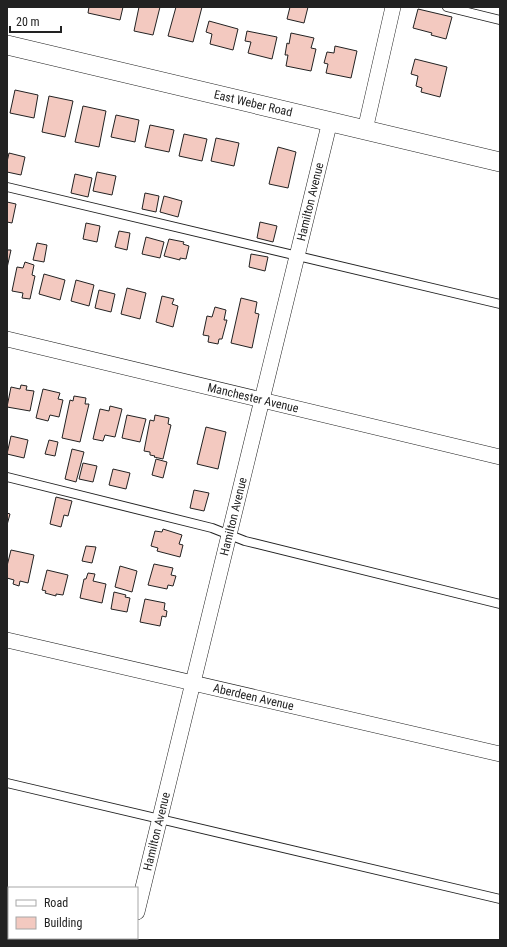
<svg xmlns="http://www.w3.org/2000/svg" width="507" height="947" viewBox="0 0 507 947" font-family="'Roboto Condensed',sans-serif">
<rect width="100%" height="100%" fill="#fff"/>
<!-- building -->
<path fill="#f3c9c0" stroke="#222" d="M89,7H123L120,20L88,13Z
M139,7H160L153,35L134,31Z
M176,7H202L193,42L168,36Z
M290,7H308L304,23L287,19Z
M418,9L452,17L446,39L431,35L432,33L413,28Z
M209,21L238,29L233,50L210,44L212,34L206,32Z
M247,31L277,37L272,59L248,53L251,42L245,41Z
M291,33L314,38L311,48L316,49L311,71L286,66L288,55H285L287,43L289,44Z
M335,46L357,51L351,78L326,73L328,64L324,63L327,52L334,53Z
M415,59L447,67L440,97L421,92L422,88L416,86L418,76L411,74Z
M15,90L38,95L34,118L10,113Z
M49,96L73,101L65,137L42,132Z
M83,106L106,111L99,147L75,142Z
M116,115L139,120L135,142L111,137Z
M150,125L174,130L169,152L145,147Z
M184,134L207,139L202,161L179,156Z
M216,138L239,143L234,166L211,161Z
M278,147L296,152L288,188L269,184Z
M9,153L25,157L21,175L7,172V162Z
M97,172L116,176L112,195L93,191Z
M75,174L92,178L88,197L71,193Z
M145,193L159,196L156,212L142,209Z
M164,196L182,201L178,217L160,212Z
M7,202L16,204L12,223L7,222Z
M260,222L277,226L273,242L257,238Z
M86,223L100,226L97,242L83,239Z
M119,231L130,233L127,250L115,247Z
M146,237L164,242L160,258L142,254Z
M169,239L184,242L183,244L189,246L186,259L180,258V260L164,256Z
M37,243L47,245L44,262L33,260Z
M7,250H11L7,268Z
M251,254L268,257L265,271L249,267Z
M25,262L34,265L32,275L35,276L30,299L22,298L23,293L12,291L17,267L23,268Z
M44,274L65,280L60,300L39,294Z
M76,280L94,285L89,306L71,301Z
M127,288L146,293L140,319L121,314Z
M99,290L115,294L111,312L95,308Z
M162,296L174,299L172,304L178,306L173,327L156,322Z
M241,298L257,302L255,313L259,314L252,348L231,343Z
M215,307L226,310L224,320H227L222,339H219L218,344L208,342L209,336L203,335L207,316L212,317Z
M21,385L27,386L26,390L34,391L30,411L7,407L11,387L20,389Z
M43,389L60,393L58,399L63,400L59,417L50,415L48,421L36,418Z
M74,396L86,398L85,404H89L80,442L62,438L70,400L73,401Z
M110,406L122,409L115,437L105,435L103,441L93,439L100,409L109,411Z
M127,415L146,419L140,442L122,438Z
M155,415L169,418L168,424L171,425L163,459L154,457L155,456L150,455V452L144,451L150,420L154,421Z
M206,427L226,432L218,469L197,464Z
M11,436L28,440L24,458L7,454Z
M49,440L58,442L55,456L45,454Z
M72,449L84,452L76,482L65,479Z
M156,459L167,462L163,478L152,475Z
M83,463L97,466L93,482L79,479Z
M113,469L130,473L126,489L109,485Z
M194,490L209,493L204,511L190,508Z
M56,497L72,501L68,516L64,515L61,527L50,524Z
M7,513L10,514L7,525Z
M163,529L182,535L179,544L183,545L180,557L157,551L158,548L151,546L155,531L162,532Z
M86,546L96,547L92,563L82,561Z
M11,550L34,555L28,583L20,581L19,586L13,584L14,580L7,578V566Z
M154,564L173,568L171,575L176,576L173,586L168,585L167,589L148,585Z
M120,566L137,571L132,592L115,587Z
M47,570L68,575L63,595L56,594V596L45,593L46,591L42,590Z
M88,573L95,574L93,581L106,584L102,603L80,598L84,579H86Z
M114,592L126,595L125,597L130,598L127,612L111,609Z
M145,599L165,603L164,610L167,611L166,617L162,616L160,626L140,622Z"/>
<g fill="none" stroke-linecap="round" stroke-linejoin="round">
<!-- service casing -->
<g stroke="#222" stroke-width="10">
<path id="service" d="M447,7L500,20
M7,187L500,304
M7,477L212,528L245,541L500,604
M7,783L500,899"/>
</g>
<!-- minor casing -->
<g stroke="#222" stroke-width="16">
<g id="minor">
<path d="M365,130L393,7"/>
<path id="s1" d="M7,339L500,457"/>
<path id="s2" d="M7,640L500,754"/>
<path id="s3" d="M137,912L330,121"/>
<path d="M7,924L9,925"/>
<path d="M55,938L61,940"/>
<path d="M130,940V938"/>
</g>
</g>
<!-- tertiary casing -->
<g stroke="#222" stroke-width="20">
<g id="tertiary">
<path id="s4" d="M7,45L500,162"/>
</g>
</g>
<!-- service -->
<use href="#service" stroke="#fff" stroke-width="8"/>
<!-- minor -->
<use href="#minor" stroke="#fff" stroke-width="15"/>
<!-- tertiary -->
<use href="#tertiary" stroke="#fff" stroke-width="19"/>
</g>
<g text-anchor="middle" stroke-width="3" stroke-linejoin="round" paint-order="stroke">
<!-- street labels -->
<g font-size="12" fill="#222" stroke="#fff">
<text dy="4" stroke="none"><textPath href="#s4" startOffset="253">East Weber Road</textPath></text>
<text dy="4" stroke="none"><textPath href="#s3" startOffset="731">Hamilton Avenue</textPath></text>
<text dy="4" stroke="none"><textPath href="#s1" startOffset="253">Manchester Avenue</textPath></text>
<text dy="4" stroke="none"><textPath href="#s3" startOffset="407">Hamilton Avenue</textPath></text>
<text dy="4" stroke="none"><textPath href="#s2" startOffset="253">Aberdeen Avenue</textPath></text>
<text dy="4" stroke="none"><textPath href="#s3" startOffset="83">Hamilton Avenue</textPath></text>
</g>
</g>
<!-- border -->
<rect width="507" height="947" fill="none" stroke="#222222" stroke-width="16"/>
<!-- legend -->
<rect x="8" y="887" width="130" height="52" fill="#ffffff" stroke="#a7a7a7"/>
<rect x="16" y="900" width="20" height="6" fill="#ffffff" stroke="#a7a7a7"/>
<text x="44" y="907" font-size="12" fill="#222222">Road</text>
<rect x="16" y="917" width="20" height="12" fill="#f3c9c0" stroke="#a7a7a7"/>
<text x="44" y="927" font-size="12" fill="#222222">Building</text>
<!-- scale -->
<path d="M10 26v6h51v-6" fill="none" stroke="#222222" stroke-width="2"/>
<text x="16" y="26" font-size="12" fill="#222222" stroke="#ffffff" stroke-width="3" paint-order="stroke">20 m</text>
</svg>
